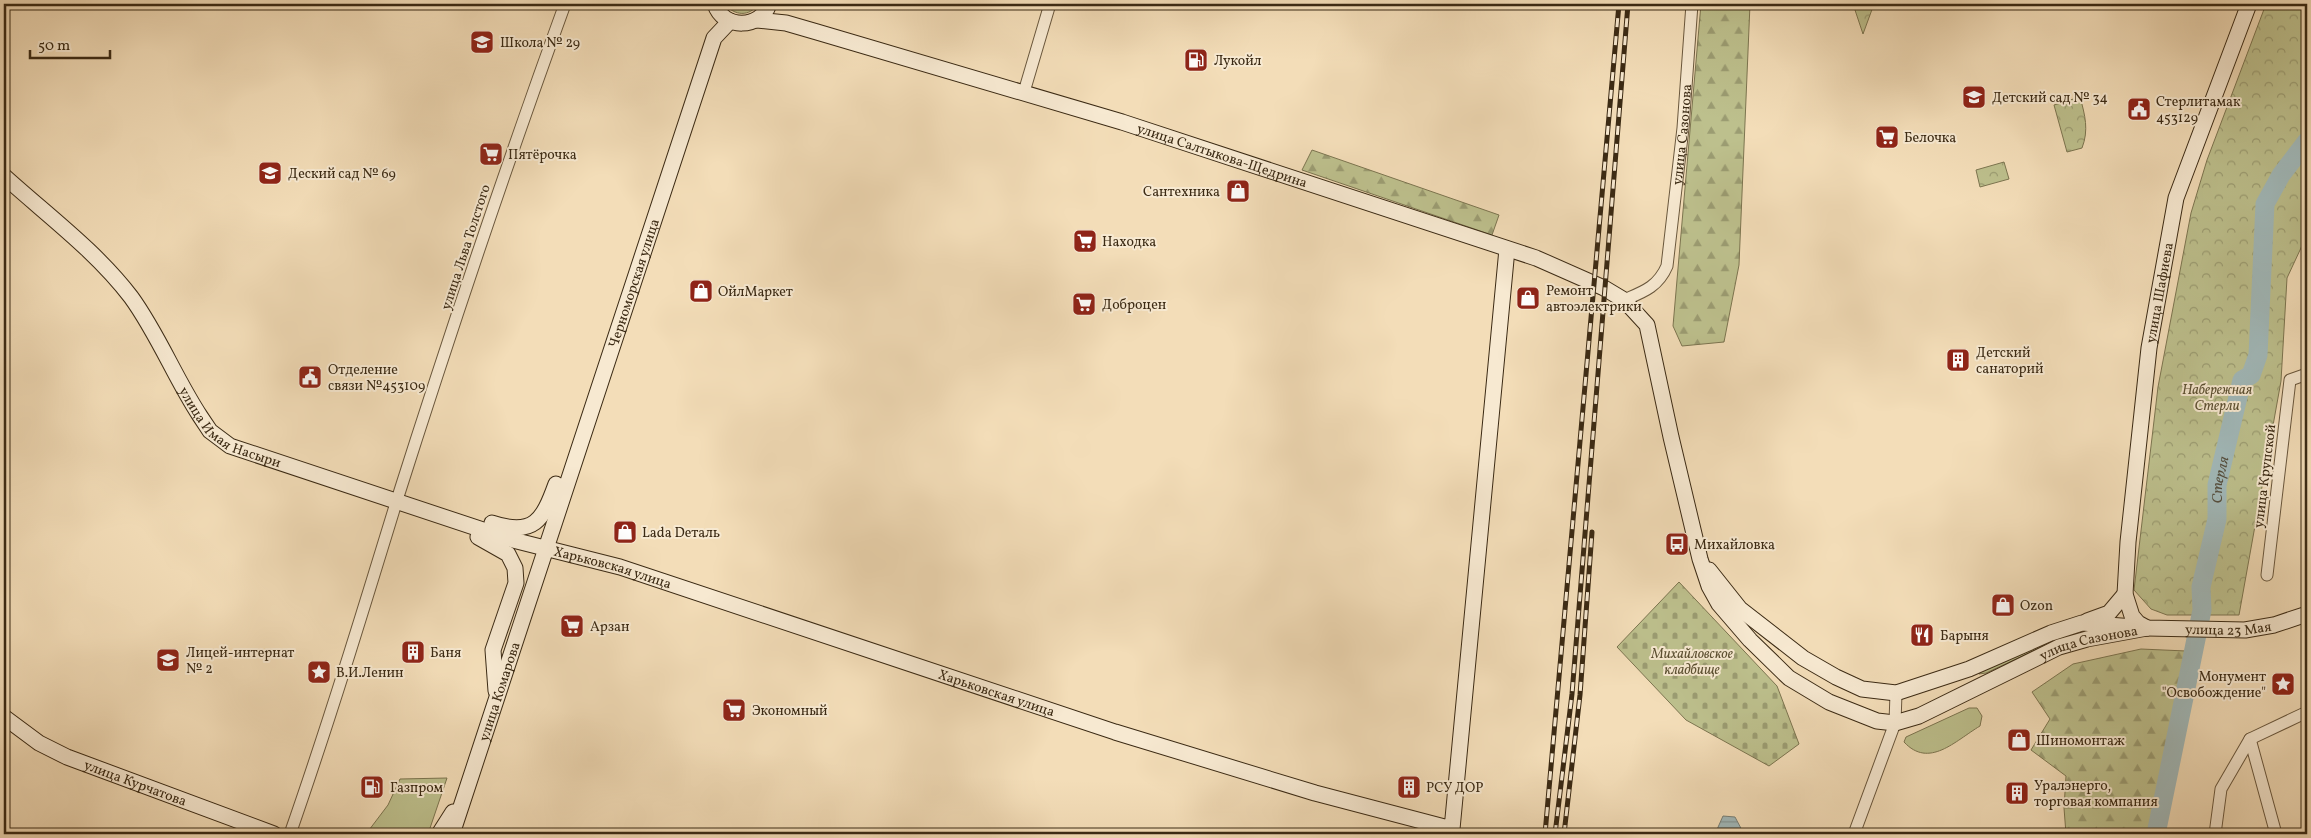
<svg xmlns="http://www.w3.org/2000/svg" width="2311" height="838" viewBox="0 0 2311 838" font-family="Vollkorn,serif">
<defs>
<pattern id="forest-firs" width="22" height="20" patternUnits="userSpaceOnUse" patternTransform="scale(1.25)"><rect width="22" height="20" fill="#bdc08d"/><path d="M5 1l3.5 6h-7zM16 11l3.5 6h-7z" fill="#9b9c72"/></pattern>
<pattern id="cemetery-stones" width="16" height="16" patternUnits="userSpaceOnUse" patternTransform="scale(1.25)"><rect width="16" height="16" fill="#bdc08d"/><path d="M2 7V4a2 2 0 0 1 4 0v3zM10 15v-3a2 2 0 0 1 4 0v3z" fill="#9b9c72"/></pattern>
<pattern id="park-crowns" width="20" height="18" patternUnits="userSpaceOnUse" patternTransform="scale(1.25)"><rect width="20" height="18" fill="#bdc08d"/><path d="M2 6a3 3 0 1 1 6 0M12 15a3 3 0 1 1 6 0" fill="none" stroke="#9b9c72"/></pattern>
<pattern id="water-rules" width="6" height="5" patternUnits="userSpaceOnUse" patternTransform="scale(1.25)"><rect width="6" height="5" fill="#a1b9ba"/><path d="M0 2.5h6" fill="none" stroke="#849796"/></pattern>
</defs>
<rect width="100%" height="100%" fill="#f3ddb8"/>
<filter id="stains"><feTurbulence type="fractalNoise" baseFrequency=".004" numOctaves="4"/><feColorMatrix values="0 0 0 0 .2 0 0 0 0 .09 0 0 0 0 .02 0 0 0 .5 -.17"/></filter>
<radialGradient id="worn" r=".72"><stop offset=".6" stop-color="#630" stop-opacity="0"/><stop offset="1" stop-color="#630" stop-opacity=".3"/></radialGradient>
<!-- green -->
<path fill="#bdc08d" stroke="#7c7550" d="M725,4H758C750,17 734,16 725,4Z
M2047,641L2053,642L1986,673L1979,674L1982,670Z
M1969,708H1977L1982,716L1980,726C1955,741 1929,769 1904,742L1906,737Z
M447,778L428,834H366L388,805L400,779Z"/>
<!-- forest -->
<path fill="url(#forest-firs)" stroke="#7c7550" d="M1701,4H1750L1739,265L1724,342L1682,346L1673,326Z
M1312,150L1499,215L1492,235L1302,170Z
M2141,649L2186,651L2151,834H2066L2064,808L2066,776L2031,750L2050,719L2032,692L2073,664Z"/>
<!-- cemetery -->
<path fill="url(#cemetery-stones)" stroke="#7c7550" d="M1679,582L1777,686L1799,744L1769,766L1686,720L1617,647Z"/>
<!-- park -->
<path fill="url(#park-crowns)" stroke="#7c7550" d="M1853,4H1874L1863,34Z
M2266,4H2307V235L2287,278L2281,381L2239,615H2167L2151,609L2134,590L2158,387L2191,213L2207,160Z
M2080,97C2085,115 2089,130 2082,148L2067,152L2054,105Z
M2004,162L2009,179L1980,187L1976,170Z"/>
<!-- water -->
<path fill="url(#water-rules)" stroke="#788078" d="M1723,816L1735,817L1744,834H1715Z"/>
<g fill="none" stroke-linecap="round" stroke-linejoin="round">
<!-- river -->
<path stroke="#a1b9ba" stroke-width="19" id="s1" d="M2156,834L2202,610L2201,587L2217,519V485L2242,380L2251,375L2258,355L2265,204L2281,175L2307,141"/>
<!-- street casing -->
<g stroke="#69573d" stroke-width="13">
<g id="street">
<path d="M1024,92L1050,4"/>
<path id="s2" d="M1624,300C1643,292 1658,287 1667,266L1683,128L1692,4"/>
<path d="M2267,575L2290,380L2307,374"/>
<path d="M2250,739L2276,834"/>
<path d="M290,834C328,725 362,614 396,503C449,336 505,169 565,4"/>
<path d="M1854,834L1895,723L1896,693"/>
<path d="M2215,834L2221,789L2250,739L2307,712"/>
</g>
</g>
<!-- secondary casing -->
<g stroke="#3b2a14" stroke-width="17">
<g id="secondary">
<path d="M715,4C723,30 761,29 769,4"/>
<path id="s3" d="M757,20L786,23L817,32L1122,122L1536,258L1604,288L1624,300L1647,325L1671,437L1700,559L1709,586L1719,604L1750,640L1789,678L1829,702L1877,721L1895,723L1919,716L2059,647L2087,639L2147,628"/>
<path id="s4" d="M4,176C47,215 96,251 131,297C158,334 175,378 200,416L210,431L230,446L513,540L620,567L1115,732L1315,793L1452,829L1507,249"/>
<path d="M492,523C534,537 543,520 556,484"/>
<path d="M478,537L508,554L515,568L516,583L493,650L496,691"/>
<path id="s5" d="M1709,570L1740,609L1803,658L1836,677L1862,689L1896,693L1969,669L2051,633L2082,623L2147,628L2245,630L2274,625L2307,614"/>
<path d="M2087,621L2109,613L2125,594"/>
<path id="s6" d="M2147,628L2138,623L2132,616L2125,594L2128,542L2149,348L2176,198L2249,4"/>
<path id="s7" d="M4,717L39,743L67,757L274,834"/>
<path d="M439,834L453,812"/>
<path id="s8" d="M452,834L714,38L730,21"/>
</g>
</g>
<!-- street -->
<use href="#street" stroke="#f7e9d1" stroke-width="11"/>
<!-- secondary -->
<use href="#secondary" stroke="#f7e9d1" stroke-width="15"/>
<!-- rail casing -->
<g stroke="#3b2a14" stroke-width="5">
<path id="rail" d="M1545,834L1619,4
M1555,834L1572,694L1628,4
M1564,834L1580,695L1592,532"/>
</g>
<!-- rail -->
<use href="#rail" stroke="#f7e9d1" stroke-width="3" stroke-dasharray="9" stroke-linecap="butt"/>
</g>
<!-- icons -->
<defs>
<g id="school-square" transform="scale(1.25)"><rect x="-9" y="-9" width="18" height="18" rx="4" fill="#8f2418" stroke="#f7e9d1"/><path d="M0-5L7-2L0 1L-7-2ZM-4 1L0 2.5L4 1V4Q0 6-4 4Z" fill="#fff"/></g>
<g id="fuel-square" transform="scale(1.25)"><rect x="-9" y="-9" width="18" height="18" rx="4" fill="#8f2418" stroke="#f7e9d1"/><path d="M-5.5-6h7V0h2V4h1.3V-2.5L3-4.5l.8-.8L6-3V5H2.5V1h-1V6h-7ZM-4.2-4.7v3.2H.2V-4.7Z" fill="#fff"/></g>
<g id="civic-square" transform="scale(1.25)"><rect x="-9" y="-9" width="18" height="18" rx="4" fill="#8f2418" stroke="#f7e9d1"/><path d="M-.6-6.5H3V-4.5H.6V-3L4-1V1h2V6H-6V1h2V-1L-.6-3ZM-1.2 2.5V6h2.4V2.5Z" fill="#fff"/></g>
<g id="supermarket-square" transform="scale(1.25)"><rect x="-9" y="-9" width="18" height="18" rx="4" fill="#8f2418" stroke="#f7e9d1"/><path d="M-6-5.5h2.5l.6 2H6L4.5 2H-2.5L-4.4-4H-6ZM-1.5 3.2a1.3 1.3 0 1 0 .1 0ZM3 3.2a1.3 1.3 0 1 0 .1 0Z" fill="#fff"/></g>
<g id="shop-square" transform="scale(1.25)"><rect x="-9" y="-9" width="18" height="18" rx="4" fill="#8f2418" stroke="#f7e9d1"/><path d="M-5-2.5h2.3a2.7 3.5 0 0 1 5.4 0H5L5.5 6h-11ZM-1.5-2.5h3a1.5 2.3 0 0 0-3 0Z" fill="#fff"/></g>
<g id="building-square" transform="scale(1.25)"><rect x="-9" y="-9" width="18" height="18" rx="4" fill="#8f2418" stroke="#f7e9d1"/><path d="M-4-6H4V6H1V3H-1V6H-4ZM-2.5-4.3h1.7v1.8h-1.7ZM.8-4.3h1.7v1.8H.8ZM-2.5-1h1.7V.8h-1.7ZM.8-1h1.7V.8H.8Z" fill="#fff"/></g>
<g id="bus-square" transform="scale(1.25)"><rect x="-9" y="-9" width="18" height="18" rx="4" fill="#8f2418" stroke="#f7e9d1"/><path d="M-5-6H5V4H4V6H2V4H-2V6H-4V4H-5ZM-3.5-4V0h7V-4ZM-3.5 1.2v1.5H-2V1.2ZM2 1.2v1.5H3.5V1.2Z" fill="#fff"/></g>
<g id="restaurant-square" transform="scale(1.25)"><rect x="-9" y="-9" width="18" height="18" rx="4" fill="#8f2418" stroke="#f7e9d1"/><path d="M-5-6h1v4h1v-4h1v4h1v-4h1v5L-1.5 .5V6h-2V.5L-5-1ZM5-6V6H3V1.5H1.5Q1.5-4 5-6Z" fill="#fff"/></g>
<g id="sight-square" transform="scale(1.25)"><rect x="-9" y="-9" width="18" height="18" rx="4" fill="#8f2418" stroke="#f7e9d1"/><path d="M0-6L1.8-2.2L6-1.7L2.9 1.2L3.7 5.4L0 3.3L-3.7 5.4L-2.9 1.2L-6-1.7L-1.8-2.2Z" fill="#fff"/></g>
</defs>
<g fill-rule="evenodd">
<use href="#school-square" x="482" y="42"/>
<use href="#fuel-square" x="1196" y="60"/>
<use href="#school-square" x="1974" y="97"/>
<use href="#civic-square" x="2139" y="109"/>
<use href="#supermarket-square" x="1887" y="137"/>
<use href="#supermarket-square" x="491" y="154"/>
<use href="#school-square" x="270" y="173"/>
<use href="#shop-square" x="1238" y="191"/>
<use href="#supermarket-square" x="1085" y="241"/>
<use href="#shop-square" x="701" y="291"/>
<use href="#shop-square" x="1528" y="298"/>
<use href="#supermarket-square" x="1084" y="304"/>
<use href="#building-square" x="1958" y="360"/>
<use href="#civic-square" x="310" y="377"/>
<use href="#shop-square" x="625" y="532"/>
<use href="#bus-square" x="1677" y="544"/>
<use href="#shop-square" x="2003" y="605"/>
<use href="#supermarket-square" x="572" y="626"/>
<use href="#restaurant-square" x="1922" y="635"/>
<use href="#building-square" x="413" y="652"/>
<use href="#school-square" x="168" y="660"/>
<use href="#sight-square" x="319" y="672"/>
<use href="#sight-square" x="2283" y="684"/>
<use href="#supermarket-square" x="734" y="710"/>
<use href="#shop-square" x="2019" y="740"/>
<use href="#fuel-square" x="372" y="787"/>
<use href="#building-square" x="1409" y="787"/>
<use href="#building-square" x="2017" y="793"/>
</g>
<g text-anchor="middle" stroke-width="4" stroke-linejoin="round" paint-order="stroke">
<!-- poi labels -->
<g font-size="14" fill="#3b2a14" stroke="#f7e9d1" text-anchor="start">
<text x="500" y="47">Школа № 29</text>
<text x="1214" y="65">Лукойл</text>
<text x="1992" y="102">Детский сад № 34</text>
<text x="2156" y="106">Стерлитамак<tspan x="2156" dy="16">453129</tspan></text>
<text x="1904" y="142">Белочка</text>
<text x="508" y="159">Пятёрочка</text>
<text x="288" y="178">Деский сад № 69</text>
<text x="1220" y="196" text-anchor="end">Сантехника</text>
<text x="1102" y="246">Находка</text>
<text x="1546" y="295">Ремонт<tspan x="1546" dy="16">автоэлектрики</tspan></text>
<text x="718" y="296">ОйлМаркет</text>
<text x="1102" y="309">Доброцен</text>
<text x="1976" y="357">Детский<tspan x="1976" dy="16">санаторий</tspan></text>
<text x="328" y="374">Отделение<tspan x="328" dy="16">связи №453109</tspan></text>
<text x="642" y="537">Lada Dеталь</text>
<text x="1694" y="549">Михайловка</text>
<text x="2020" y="610">Ozon</text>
<text x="590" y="631">Арзан</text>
<text x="1940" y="640">Барыня</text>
<text x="186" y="657">Лицей-интернат<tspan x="186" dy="16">№ 2</tspan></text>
<text x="430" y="657">Баня</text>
<text x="336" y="677">В.И.Ленин</text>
<text x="2266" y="681" text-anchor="end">Монумент<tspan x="2266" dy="16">"Освобождение"</tspan></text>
<text x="752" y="715">Экономный</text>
<text x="2036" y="745">Шиномонтаж</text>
<text x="2034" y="790">Уралэнерго,<tspan x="2034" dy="16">торговая компания</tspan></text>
<text x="390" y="792">Газпром</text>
<text x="1426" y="792">РСУ ДОР</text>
</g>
<!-- street labels -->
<g font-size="14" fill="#3b2a14" stroke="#f7e9d1">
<text dy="5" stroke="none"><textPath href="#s2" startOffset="189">улица Сазонова</textPath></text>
<text dy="5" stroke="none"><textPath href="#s3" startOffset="485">улица Салтыкова-Щедрина</textPath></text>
<text transform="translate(465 247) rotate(-72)" y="5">улица Льва Толстого</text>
<text dy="5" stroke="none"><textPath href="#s8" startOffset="580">Черноморская улица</textPath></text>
<text dy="5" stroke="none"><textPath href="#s6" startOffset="346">улица Шафиева</textPath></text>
<text dy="5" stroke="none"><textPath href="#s4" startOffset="345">улица Имая Насыри</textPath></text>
<text transform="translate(2264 476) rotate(-83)" y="5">улица Крупской</text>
<text dy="5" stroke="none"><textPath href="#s4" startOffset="758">Харьковская улица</textPath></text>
<text dy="5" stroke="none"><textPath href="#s5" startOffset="576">улица 23 Мая</textPath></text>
<text dy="5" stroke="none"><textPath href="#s3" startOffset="1665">улица Сазонова</textPath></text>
<text dy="5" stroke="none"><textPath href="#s8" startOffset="150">улица Комарова</textPath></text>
<text dy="5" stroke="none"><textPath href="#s4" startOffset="1162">Харьковская улица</textPath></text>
<text dy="5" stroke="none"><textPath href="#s7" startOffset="148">улица Курчатова</textPath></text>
</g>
<!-- park labels -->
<g font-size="14" font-style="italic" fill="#5c5032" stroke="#f7e9d1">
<text x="2217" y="394">Набережная<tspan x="2217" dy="16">Стерли</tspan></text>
<text x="1692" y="658">Михайловское<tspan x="1692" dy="16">кладбище</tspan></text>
</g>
<!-- water labels -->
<g font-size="15" font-style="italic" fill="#544e3e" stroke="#f7e9d1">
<text dy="5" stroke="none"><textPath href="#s1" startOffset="361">Стерля</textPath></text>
</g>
</g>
<!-- margin -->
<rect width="2311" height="838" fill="none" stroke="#f3ddb8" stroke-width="20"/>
<rect x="5" y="5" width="2301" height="828" fill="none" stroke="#3b2a14" stroke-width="2.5"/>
<rect x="10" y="10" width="2291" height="818" fill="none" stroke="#3b2a14"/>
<!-- scale -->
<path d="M30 50v8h80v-8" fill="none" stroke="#3b2a14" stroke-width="2.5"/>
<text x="38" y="50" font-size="15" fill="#3b2a14" stroke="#f7e9d1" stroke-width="4" paint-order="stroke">50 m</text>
<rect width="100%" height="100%" filter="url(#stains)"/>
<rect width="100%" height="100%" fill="url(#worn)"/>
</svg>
